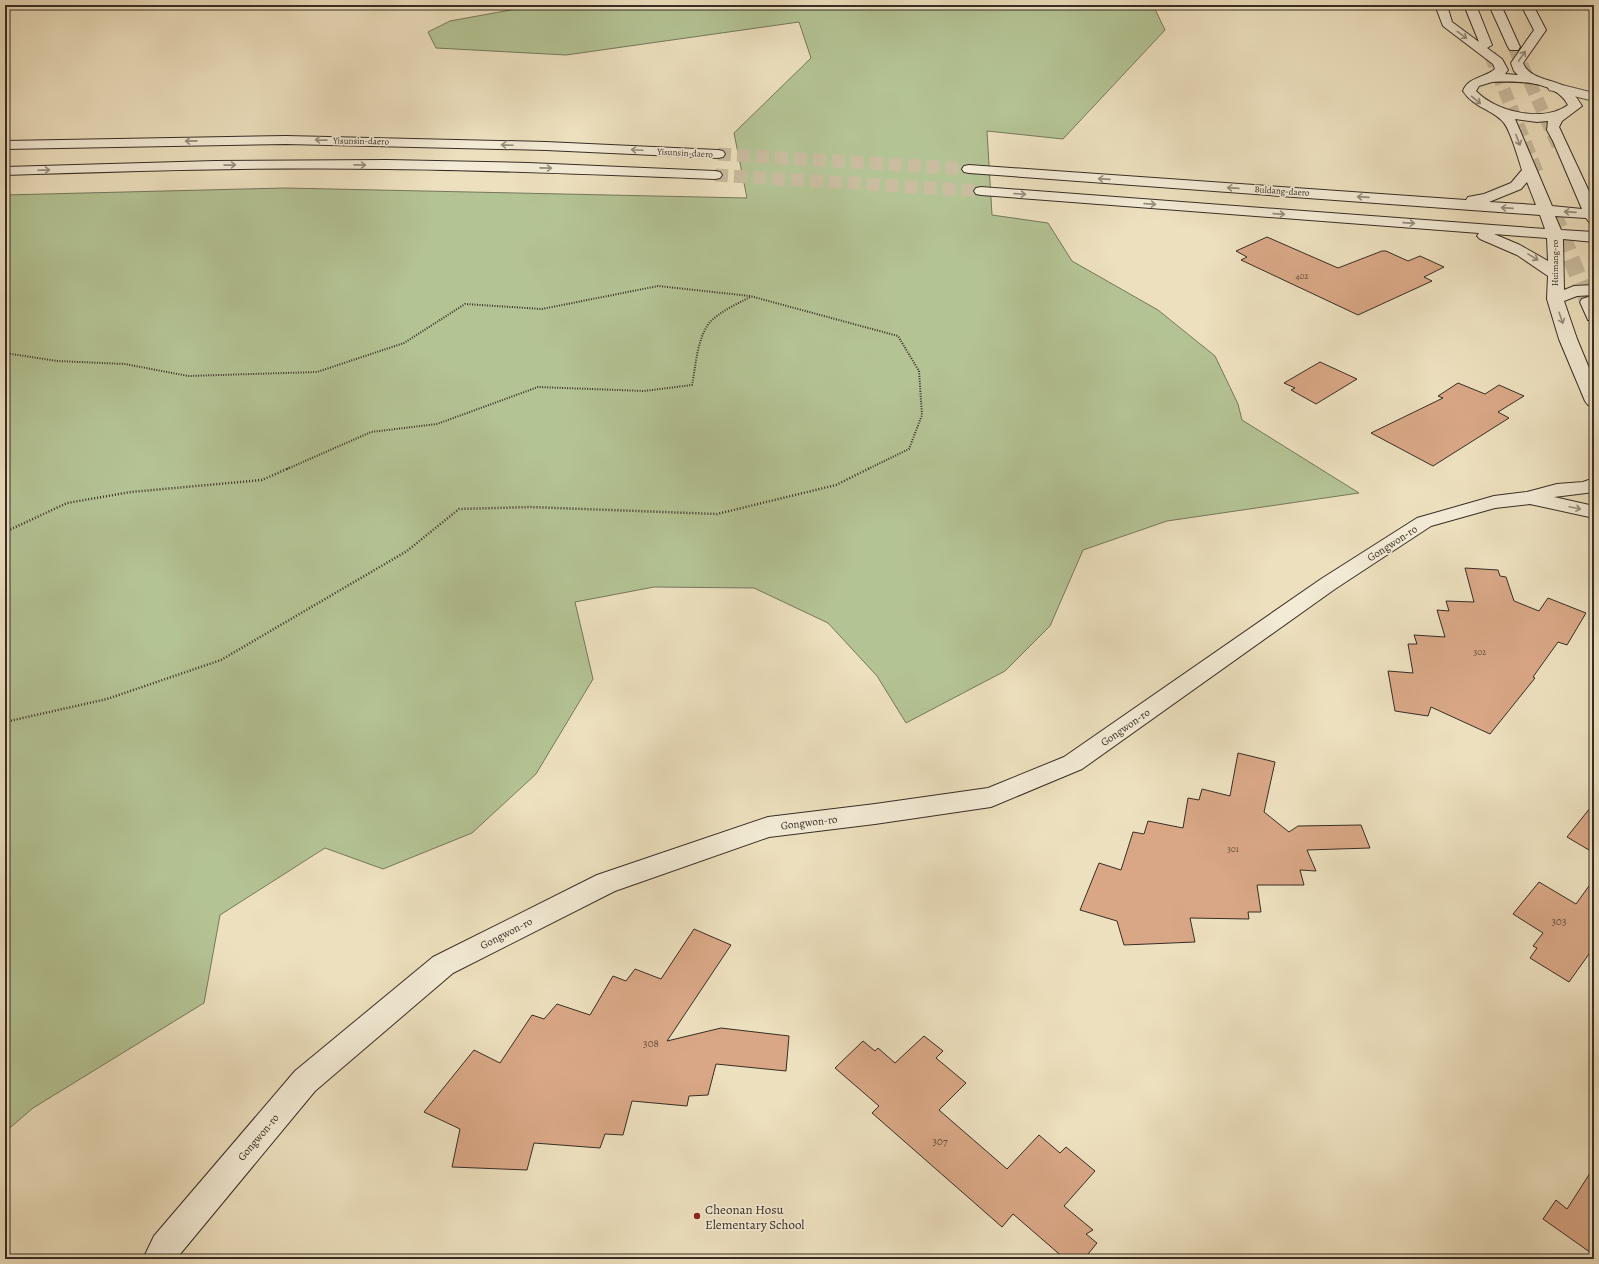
<svg xmlns="http://www.w3.org/2000/svg" width="1599" height="1264" viewBox="0 0 1599 1264" font-family="Alegreya,serif">
<rect width="100%" height="100%" fill="#ede0be"/>
<filter id="stains"><feTurbulence type="fractalNoise" baseFrequency=".005" numOctaves="4"/><feColorMatrix values="0 0 0 0 .2 0 0 0 0 .09 0 0 0 0 .02 0 0 0 .5 -.17"/></filter>
<radialGradient id="worn" r=".72"><stop offset=".6" stop-color="#630" stop-opacity="0"/><stop offset="1" stop-color="#630" stop-opacity=".3"/></radialGradient>
<!-- green -->
<path fill="#b4c394" stroke="#76785c" d="M538,5H1153L1165,30L1063,139L987,131L992,215L1048,223L1072,261L1158,310L1215,356L1238,404L1242,420L1359,493L1167,521L1083,550L1050,626L1005,671L906,723L877,676L828,623L754,588L654,587L575,602L593,679L536,774L472,833L383,869L325,848L220,915L204,1003L33,1108L5,1132V195L285,188L747,198L734,133L811,58L799,22L566,55L436,48L428,32L450,21Z"/>
<!-- building -->
<path fill="#d9a786" stroke="#372e25" d="M1267,237L1338,268L1382,251H1386L1408,261L1420,256L1444,267L1424,277L1432,281L1358,315L1241,260L1247,257L1236,251Z
M1320,362L1357,379L1316,404L1291,390L1295,388L1284,383Z
M1458,383L1485,394L1499,385L1524,396L1498,412L1509,418L1433,466L1371,433L1443,398L1438,396Z
M1465,568L1498,570L1500,576L1506,577L1514,601L1539,611L1548,598L1586,613L1567,645L1558,642L1533,677L1535,678L1490,734L1431,707L1428,716L1395,711L1388,671L1413,673L1408,644H1417L1414,635L1445,637L1437,610L1449,611L1446,601L1474,602Z
M1238,753L1275,762L1264,812L1289,832L1298,826L1361,825L1370,848L1307,850L1316,871L1300,870L1304,885H1257L1261,912H1248L1249,919L1190,918L1195,942L1124,945L1117,921L1080,910L1099,863L1121,870L1133,832L1144,834L1148,821L1183,828L1188,798L1199,800L1202,789L1230,796Z
M1594,803V853L1567,837Z
M1594,879V947L1569,982L1530,958L1537,948L1533,946L1543,933L1513,914L1539,882L1576,904Z
M694,929L731,945L667,1041L721,1028L789,1036L786,1071L716,1064L708,1095L689,1096L687,1106L632,1101L623,1135L605,1134L600,1148L534,1143L527,1170L452,1167L460,1129L424,1112L474,1050L500,1063L532,1015L544,1019L557,1004L590,1015L613,976L626,981L635,969L661,979Z
M924,1036L943,1051L936,1058L966,1083L939,1110L1007,1169L1039,1135L1060,1153L1066,1147L1095,1171L1064,1206L1093,1230L1086,1234L1097,1243L1084,1259H1065L1013,1214L1002,1227L872,1113L879,1106L835,1068L863,1041L875,1051L878,1048L895,1063Z
M1594,1167V1255L1543,1219L1556,1200L1567,1209Z"/>
<g fill="none" stroke-linecap="round" stroke-linejoin="round">
<!-- secondary-tunnel-far1 -->
<path stroke="#c9bc9f" stroke-width="13" stroke-dasharray="13 6" stroke-linecap="butt" d="M1514,47L1560,150
M1490,54L1537,172
M718,154L969,169
M715,175L981,191"/>
<!-- secondary-tunnel -->
<path stroke="#c9bc9f" stroke-width="17" stroke-dasharray="17 8" stroke-linecap="butt" d="M1553,212L1588,302"/>
<!-- street casing -->
<g stroke="#645a4b" stroke-width="2">
<path id="street" d="M1554,83L1594,93V101L1549,90L1548,87L1549,84Z"/>
</g>
<!-- secondary casing -->
<g stroke="#372e25" stroke-width="2">
<path id="secondary" d="M1435,5H1447L1452,22L1479,42L1464,5H1476L1492,45L1487,48L1502,59L1508,70L1505,74L1518,75L1514,71L1511,63L1534,30L1521,5H1533L1546,30L1523,63C1529,79 1552,79 1566,87C1573,92 1577,98 1582,106L1562,121L1559,127L1594,202V224L1589,222L1586,218L1555,216L1561,230L1594,232V242L1563,239L1564,290L1574,286L1594,285V295L1577,296L1564,301L1577,339L1594,380V406L1588,405L1585,401L1559,339L1547,299L1548,276L1517,255L1480,239L1477,236L1479,233L981,195L976,194L974,191L976,188L981,187L1545,229L1540,215L969,173L964,172L962,169L964,166L969,165L1466,200L1468,197L1484,194L1511,183L1522,170C1519,160 1510,130 1504,123C1494,110 1474,108 1463,91C1468,77 1484,78 1495,69L1493,64L1443,26ZM1492,82C1516,81 1555,80 1568,105C1543,123 1496,112 1476,91L1479,86ZM1515,119L1537,122L1548,121L1547,130L1553,141L1582,209L1552,206ZM1527,182L1536,205L1489,202L1521,189ZM1494,234L1547,238L1548,261L1520,245Z
M1489,5H1501L1520,47L1518,50H1510L1508,47Z
M286,136L546,142L718,150L723,151L725,154L723,157L718,158L546,150L286,144L5,149V141Z
M387,160L528,163L715,171L720,172L722,175L720,178L715,179C606,175 496,170 387,169C260,167 132,171 5,175V167L215,161Z
M1588,297L1594,299V321L1588,320L1580,302L1582,299Z
M1594,478V492L1554,497L1594,506V518L1530,504L1495,508L1431,526L1335,589L1082,769L991,807L875,824L769,837L615,891L453,973L315,1091L176,1259H143L154,1236L295,1071L433,957L597,875L768,817L875,804L988,788L1064,757L1321,579L1417,518L1494,496L1527,492L1557,484L1583,482Z"/>
</g>
<!-- path-far1 -->
<path stroke="#372e25" stroke-width="2" stroke-dasharray="1 1.5" stroke-linecap="butt" d="M5,353L57,361L125,364L188,376L317,372L404,343L465,304L542,309L658,286L750,296L898,336L919,371L922,415L909,449L868,469
M287,469L371,432L437,424L538,387L644,391L692,385C696,365 697,338 710,322C721,311 737,304 750,297"/>
<!-- path -->
<path stroke="#372e25" stroke-width="2.5" stroke-dasharray="1 2" stroke-linecap="butt" d="M5,532L67,503L131,492L262,480L289,468
M5,722L107,699L221,660L407,551L459,509L530,507L717,514L836,485L870,468"/>
<!-- street -->
<use href="#street" fill="#f3ebd5" fill-rule="evenodd"/>
<!-- secondary -->
<use href="#secondary" fill="#f3ebd5" fill-rule="evenodd"/>
</g>
<!-- one-way arrows -->
<defs><path id="oneway-shaft" d="M-6 0H5M1.5-3L5.5 0L1.5 3" fill="none" stroke-width="1.6" stroke-linecap="round" stroke-linejoin="round"/></defs>
<g stroke="#958c7d">
<use href="#oneway-shaft" transform="translate(1462 35) rotate(36)"/>
<use href="#oneway-shaft" transform="translate(1522 56) rotate(-56)"/>
<use href="#oneway-shaft" transform="translate(1476 100) rotate(39)"/>
<use href="#oneway-shaft" transform="translate(321 140) rotate(-179)"/>
<use href="#oneway-shaft" transform="translate(1518 140) rotate(69)"/>
<use href="#oneway-shaft" transform="translate(191 141) rotate(179)"/>
<use href="#oneway-shaft" transform="translate(507 145) rotate(-178)"/>
<use href="#oneway-shaft" transform="translate(637 150) rotate(-177)"/>
<use href="#oneway-shaft" transform="translate(230 165) rotate(-1)"/>
<use href="#oneway-shaft" transform="translate(360 165) rotate(1)"/>
<use href="#oneway-shaft" transform="translate(546 168) rotate(1)"/>
<use href="#oneway-shaft" transform="translate(44 170) rotate(-2)"/>
<use href="#oneway-shaft" transform="translate(1104 179) rotate(-176)"/>
<use href="#oneway-shaft" transform="translate(1233 188) rotate(-176)"/>
<use href="#oneway-shaft" transform="translate(1020 194) rotate(4)"/>
<use href="#oneway-shaft" transform="translate(1363 197) rotate(-176)"/>
<use href="#oneway-shaft" transform="translate(1150 204) rotate(4)"/>
<use href="#oneway-shaft" transform="translate(1507 208) rotate(-176)"/>
<use href="#oneway-shaft" transform="translate(1570 212) rotate(-176)"/>
<use href="#oneway-shaft" transform="translate(1279 214) rotate(4)"/>
<use href="#oneway-shaft" transform="translate(1409 223) rotate(4)"/>
<use href="#oneway-shaft" transform="translate(1533 257) rotate(31)"/>
<use href="#oneway-shaft" transform="translate(1561 318) rotate(71)"/>
<use href="#oneway-shaft" transform="translate(1575 508) rotate(12)"/>
</g>
<!-- markers -->
<circle fill="#8f2418" stroke="#f3ebd5" stroke-width="1.5" cx="697" cy="1216" r="4"/>
<g text-anchor="middle" stroke-width="3.5" stroke-linejoin="round" paint-order="stroke">
<!-- far-street labels -->
<g font-size="9" fill="#372e25" stroke="#f3ebd5">
<text transform="translate(361 141) rotate(1)" y="3">Yisunsin-daero</text>
<text transform="translate(685 153) rotate(3)" y="3">Yisunsin-daero</text>
<text transform="translate(1282 191) rotate(4)" y="3">Buldang-daero</text>
<text transform="translate(1555 263) rotate(-90)" y="3">Huimang-ro</text>
</g>
<!-- number labels -->
<g font-size="9" fill="#604c3d">
<text x="1302" y="279">402</text>
<text x="1480" y="655">302</text>
<text x="1233" y="852">301</text>
</g>
<!-- street labels -->
<g font-size="11" fill="#372e25" stroke="#f3ebd5">
<text transform="translate(1392 543) rotate(-33)" y="4">Gongwon-ro</text>
<text transform="translate(1125 727) rotate(-35)" y="4">Gongwon-ro</text>
<text transform="translate(809 822) rotate(-7)" y="4">Gongwon-ro</text>
<text transform="translate(506 933) rotate(-27)" y="4">Gongwon-ro</text>
<text transform="translate(258 1137) rotate(-50)" y="4">Gongwon-ro</text>
</g>
<!-- near-number labels -->
<g font-size="11" fill="#604c3d">
<text x="1559" y="925">303</text>
<text x="651" y="1047">308</text>
<text x="940" y="1145">307</text>
</g>
<!-- near-poi labels -->
<g font-size="13" fill="#372e25" stroke="#f3ebd5" text-anchor="start">
<text x="705" y="1214">Cheonan Hosu<tspan x="705" dy="15">Elementary School</tspan></text>
</g>
</g>
<!-- margin -->
<rect width="1599" height="1264" fill="none" stroke="#ede0be" stroke-width="20"/>
<rect x="6" y="6" width="1587" height="1252" fill="none" stroke="#372e25" stroke-width="2"/>
<rect x="10" y="10" width="1579" height="1244" fill="none" stroke="#372e25"/>
<rect width="100%" height="100%" filter="url(#stains)"/>
<rect width="100%" height="100%" fill="url(#worn)"/>
</svg>
